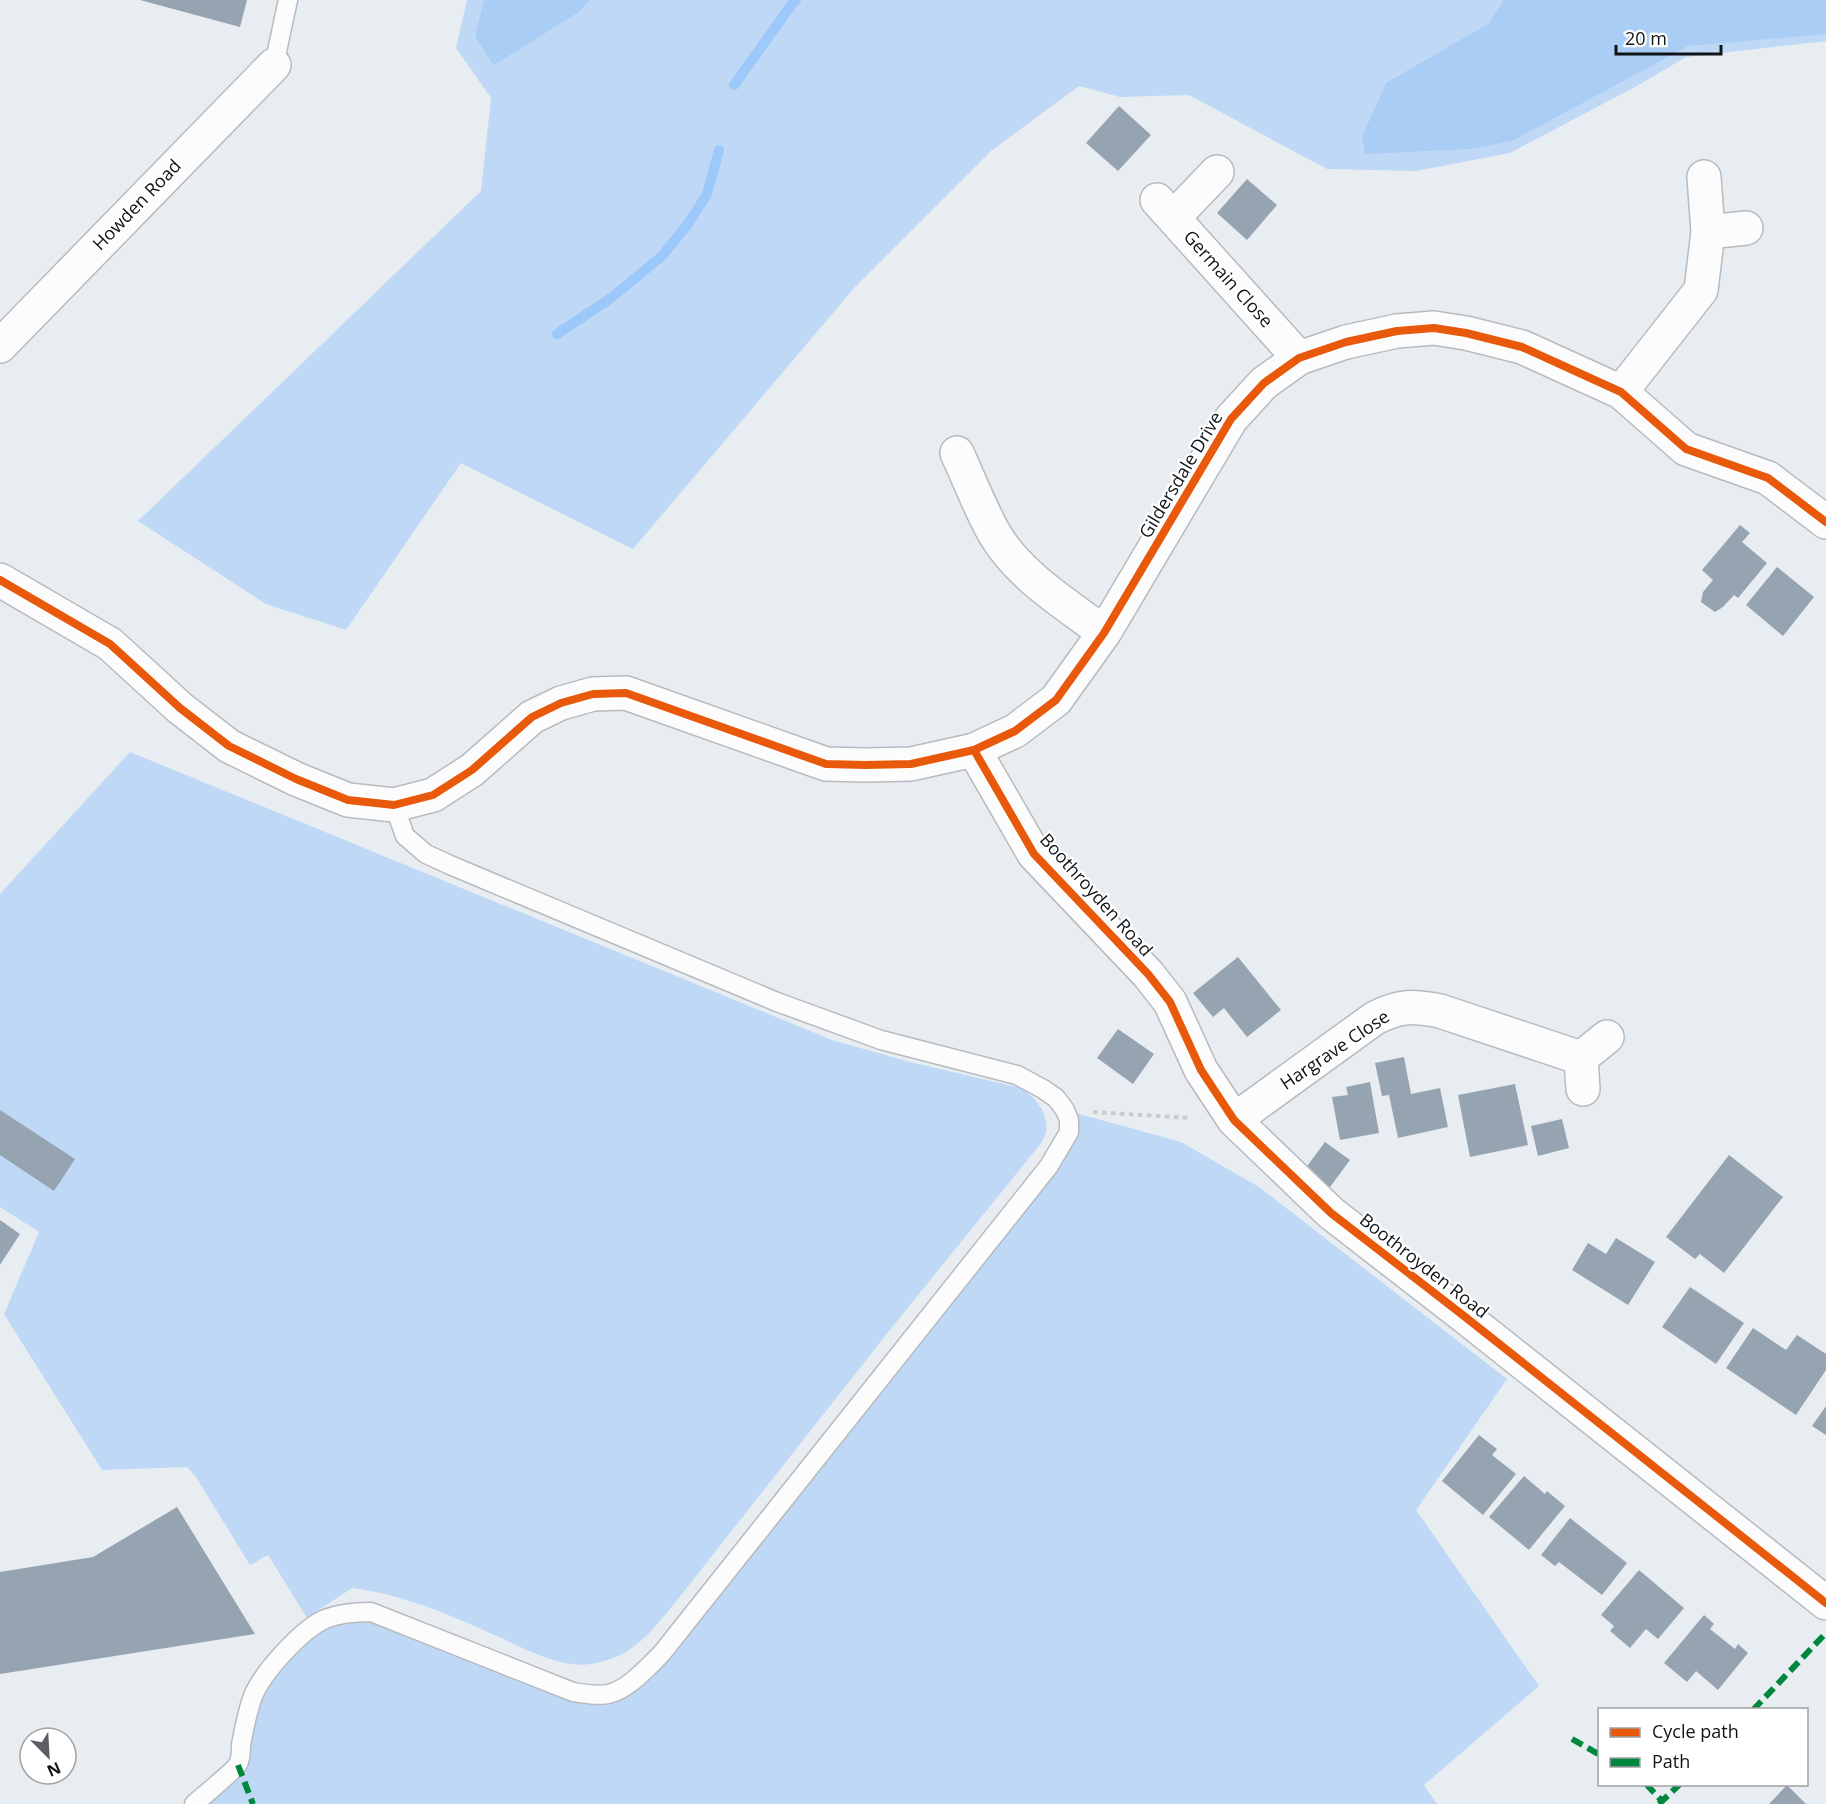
<svg xmlns="http://www.w3.org/2000/svg" width="1826" height="1804" viewBox="0 0 1826 1804" font-family="'Open Sans',sans-serif">
<rect width="100%" height="100%" fill="#e8edf2"/>
<!-- green -->
<path fill="#bfd8f6" d="M467,0H1826V41L1686,57L1635,87L1510,153L1416,171L1327,169L1189,95L1120,97L1079,86L991,151L855,287L633,549L461,463L346,630L266,604L138,521L481,191L491,98L456,48Z
M130,752L832,1040L910,1062L1017,1087C1037,1095 1055,1121 1042,1142L889,1331L678,1599C662,1618 647,1640 624,1653C609,1661 588,1667 571,1664C543,1660 516,1644 490,1633C446,1613 400,1594 352,1588L307,1618L268,1555L250,1565L196,1477L187,1467L102,1470L4,1314L39,1232L0,1207V894Z
M1065,1110L1181,1142L1259,1187L1507,1379L1416,1510L1539,1686L1424,1785L1437,1804H194L238,1764L276,1662L323,1620L376,1614L574,1692L629,1683L1063,1142Z"/>
<!-- forest -->
<path fill="#a9cdf5" d="M484,0H590L579,12L494,65L475,37Z
M1504,0H1826V34L1688,46L1512,141L1470,149L1365,154L1362,137L1386,83L1488,24Z"/>
<g fill="none" stroke-linecap="round" stroke-linejoin="round">
<!-- stream -->
<path stroke="#9cc8fa" stroke-width="10" d="M734,85L792,4L796,0
M557,334L611,298L662,256L688,224L707,194L719,150"/>
</g>
<!-- building -->
<path fill="#96a4b2" d="M140,0H247L240,27Z
M1119,106L1151,135L1118,171L1086,143Z
M1247,179L1277,205L1247,240L1217,213Z
M1740,525L1750,533L1742,542L1767,563L1738,598L1734,595L1723,607L1715,612L1701,602L1703,592L1713,580L1702,570Z
M1777,567L1814,597L1783,636L1746,605Z
M1238,957L1281,1010L1247,1037L1224,1008L1213,1017L1193,993Z
M1118,1029L1154,1054L1133,1084L1097,1058Z
M1404,1057L1411,1094L1440,1088L1448,1127L1398,1138L1389,1095L1382,1096L1375,1063Z
M1370,1082L1379,1133L1340,1140L1332,1097L1348,1095L1346,1087Z
M1515,1084L1528,1145L1470,1157L1458,1095Z
M0,1110L75,1159L54,1191L0,1155Z
M1562,1119L1569,1148L1538,1156L1531,1126Z
M1325,1142L1350,1160L1330,1187L1305,1169Z
M1729,1155L1783,1197L1724,1273L1700,1254L1695,1259L1666,1237Z
M0,1220L20,1234L0,1265Z
M1616,1238L1655,1262L1628,1305L1572,1270L1588,1243L1606,1254Z
M1690,1287L1744,1323L1716,1364L1662,1327Z
M1753,1328L1786,1350L1797,1335L1826,1354V1370L1796,1415L1726,1368Z
M1826,1406V1435L1812,1426Z
M1479,1435L1497,1449L1492,1455L1516,1474L1483,1515L1442,1481Z
M1524,1476L1545,1494L1547,1491L1565,1506L1529,1550L1489,1517Z
M177,1507L255,1634L0,1674V1572L93,1557Z
M1570,1518L1627,1563L1602,1595L1559,1562L1555,1566L1541,1555Z
M1639,1570L1684,1608L1658,1639L1646,1629L1630,1648L1610,1631L1614,1626L1601,1615Z
M1704,1615L1714,1624L1710,1629L1735,1649L1738,1644L1748,1653L1718,1690L1696,1671L1687,1682L1664,1663Z
M1787,1785L1806,1804H1769Z"/>
<g fill="none" stroke-linecap="round" stroke-linejoin="round">
<!-- lane casing -->
<g stroke="#b7bbbf" stroke-width="21">
<path id="lane" d="M274,65L288,0
M194,1804C202,1797 235,1770 238,1764C241,1759 241,1751 241,1745C244,1729 247,1712 253,1696C263,1672 301,1630 325,1619C340,1613 355,1612 371,1612L573,1692C585,1694 596,1696 608,1694C628,1690 648,1667 662,1653L1049,1166L1069,1132V1120L1065,1110L1056,1098L1043,1089L1017,1075L881,1040L777,1002L450,865L426,854L405,836L394,805"/>
</g>
<!-- street casing -->
<g stroke="#b7bbbf" stroke-width="36">
<path id="street" d="M1157,200L1299,358
M1174,217L1217,172
M1708,232L1746,228
M0,346L274,65
M1621,392L1701,290L1708,232L1704,177
M957,453C969,479 980,508 994,533C1019,576 1065,603 1104,633
M0,580L110,644L180,708L229,746L296,779L348,800L394,805L433,795L472,770L532,717L561,703L593,694L626,693L826,764L865,765L911,764L974,750L1034,854L1148,974L1170,1002L1201,1070L1234,1120L1331,1213L1464,1316L1826,1603
M974,750L1015,731L1056,700L1104,633L1231,419L1264,383L1299,358L1346,342L1397,331L1434,328L1466,333L1522,347L1621,392L1686,449L1768,478L1826,522
M1583,1089L1581,1058L1607,1037
M1234,1120L1375,1018C1401,1005 1413,1006 1440,1011L1581,1058"/>
</g>
<!-- path -->
<path stroke="#cacbcd" stroke-width="4" stroke-dasharray="4.5 4.5" stroke-linecap="butt" d="M1093,1112L1191,1118"/>
<!-- lane -->
<use href="#lane" stroke="#fcfcfd" stroke-width="18"/>
<!-- street -->
<use href="#street" stroke="#fcfcfd" stroke-width="33"/>
<!-- quiet -->
<path stroke="#00873e" stroke-width="6" stroke-dasharray="12 6" stroke-linecap="butt" d="M1753,1710L1826,1633
M1572,1739L1600,1755
M238,1765L253,1804
M1646,1784L1662,1801
M1659,1804L1680,1784"/>
<!-- cycleway casing -->
<g stroke="#fff" stroke-width="11">
<path id="cycleway" d="M0,580L110,644L180,708L229,746L296,779L348,800L394,805L433,795L472,770L532,717L561,703L593,694L626,693L826,764L865,765L911,764L974,750L1034,854L1148,974L1170,1002L1201,1070L1234,1120L1331,1213L1464,1316L1826,1603
M974,750L1015,731L1056,700L1104,633L1231,419L1264,383L1299,358L1346,342L1397,331L1434,328L1466,333L1522,347L1621,392L1686,449L1768,478L1826,522"/>
</g>
<!-- cycleway -->
<use href="#cycleway" stroke="#e8590c" stroke-width="8"/>
</g>
<g text-anchor="middle" stroke-width="4.5" stroke-linejoin="round" paint-order="stroke">
<!-- street labels -->
<g font-size="18" fill="#111417" stroke="#fff">
<text transform="translate(137 205) rotate(-46)" y="6">Howden Road</text>
<text transform="translate(1228 279) rotate(48)" y="6">Germain Close</text>
<text transform="translate(1181 475) rotate(-59)" y="6">Gildersdale Drive</text>
<text transform="translate(1096 895) rotate(48)" y="6">Boothroyden Road</text>
<text transform="translate(1335 1050) rotate(-34)" y="6">Hargrave Close</text>
<text transform="translate(1424 1266) rotate(38)" y="6">Boothroyden Road</text>
</g>
</g>
<!-- legend -->
<rect x="1598" y="1708" width="210" height="78" fill="#ffffff" stroke="#a0a1a2" stroke-width="1.5"/>
<rect x="1610" y="1728" width="30" height="9" fill="#e8590c" stroke="#a0a1a2" stroke-width="1.5"/>
<text x="1652" y="1738" font-size="18" fill="#111417">Cycle path</text>
<rect x="1610" y="1758" width="30" height="9" fill="#00873e" stroke="#a0a1a2" stroke-width="1.5"/>
<text x="1652" y="1768" font-size="18" fill="#111417">Path</text>
<!-- north arrow -->
<g transform="translate(48 1756) rotate(156)"><circle r="28" fill="#ffffff" stroke="#a0a1a2" stroke-width="1.5"/>
<path d="M0-4.5L10 22L0 15L-10 22Z" fill="#5c6064"/>
<text y="-9" font-size="16" font-weight="bold" text-anchor="middle" fill="#111417">N</text>
</g>
<!-- scale -->
<path d="M1616 45v9h105v-9" fill="none" stroke="#111417" stroke-width="3"/>
<text x="1625" y="45" font-size="18" fill="#111417" stroke="#ffffff" stroke-width="4.5" paint-order="stroke">20 m</text>
</svg>
